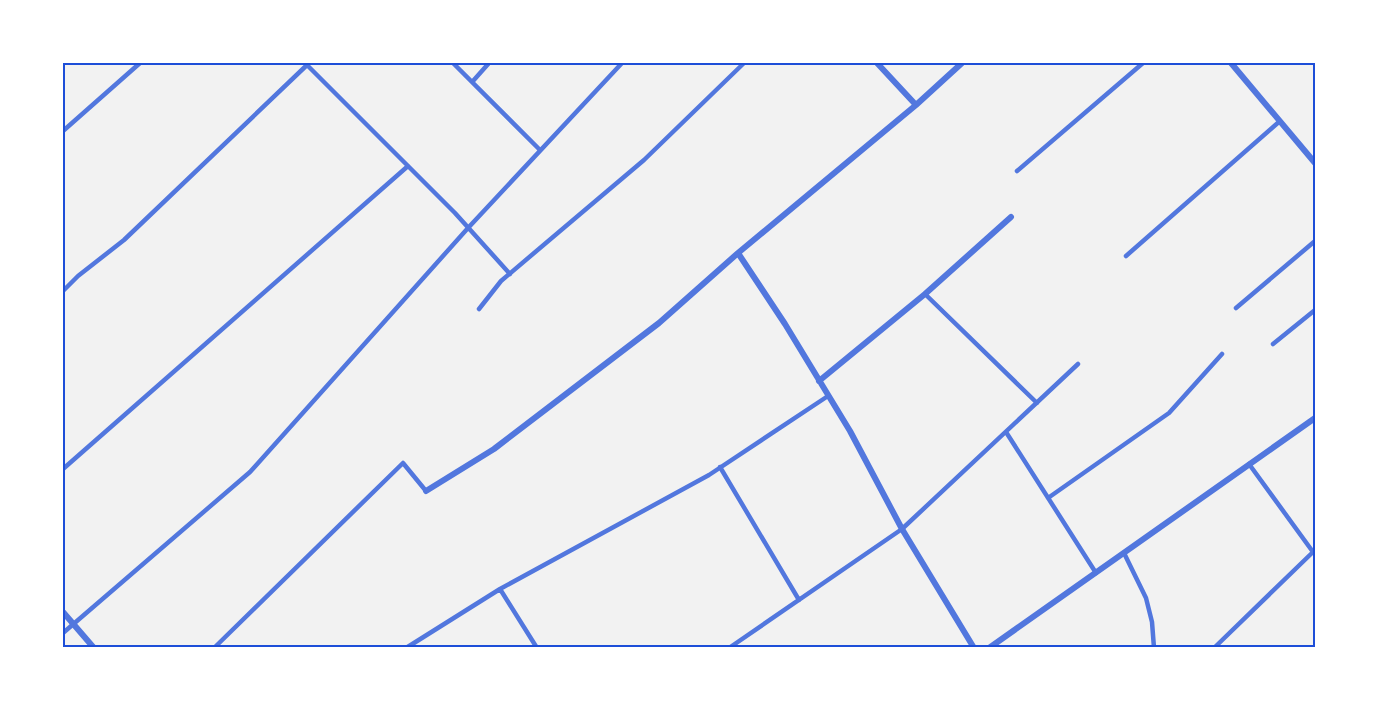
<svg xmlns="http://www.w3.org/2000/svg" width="1378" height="711" viewBox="0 0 1378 711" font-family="'DejaVu Sans',sans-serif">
<rect width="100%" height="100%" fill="#f2f2f2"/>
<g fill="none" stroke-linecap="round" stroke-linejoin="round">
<!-- service -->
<path stroke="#5277de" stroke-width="4.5" d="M305,63L455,213L510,274
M453,63L540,150
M473,81L489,63
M63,131L140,63
M1017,171L1143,63
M1126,256L1280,121
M63,291L78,276L124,240L307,65
M925,294L1037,403
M1236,308L1315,241
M479,309L501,281L644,160L744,63
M1273,344L1315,310
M1006,432L1096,573
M720,467L799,600
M63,469L408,166
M1048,498L1169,413L1222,354
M1124,553L1146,598L1152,622L1154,648
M500,589L537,648
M63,633L250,472L468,228L622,63
M214,648L403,463L426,491
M406,648L500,589L709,475L828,396
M729,648L902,529L1078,364
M1214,648L1313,552L1249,464"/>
<!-- minor -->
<path stroke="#5277de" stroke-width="6" d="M877,63L916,105
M1231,63L1315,163
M738,253L785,324L850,431L902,529L974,648
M819,381L925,294L1011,217
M426,491L494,449L659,323L738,253L916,105L962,63
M63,612L94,648
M989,648L1315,418"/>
</g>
<!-- border -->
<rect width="1378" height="711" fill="none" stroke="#ffffff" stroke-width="129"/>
<rect x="64" y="64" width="1250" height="582" fill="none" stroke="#1d4ed8" stroke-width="2"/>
</svg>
